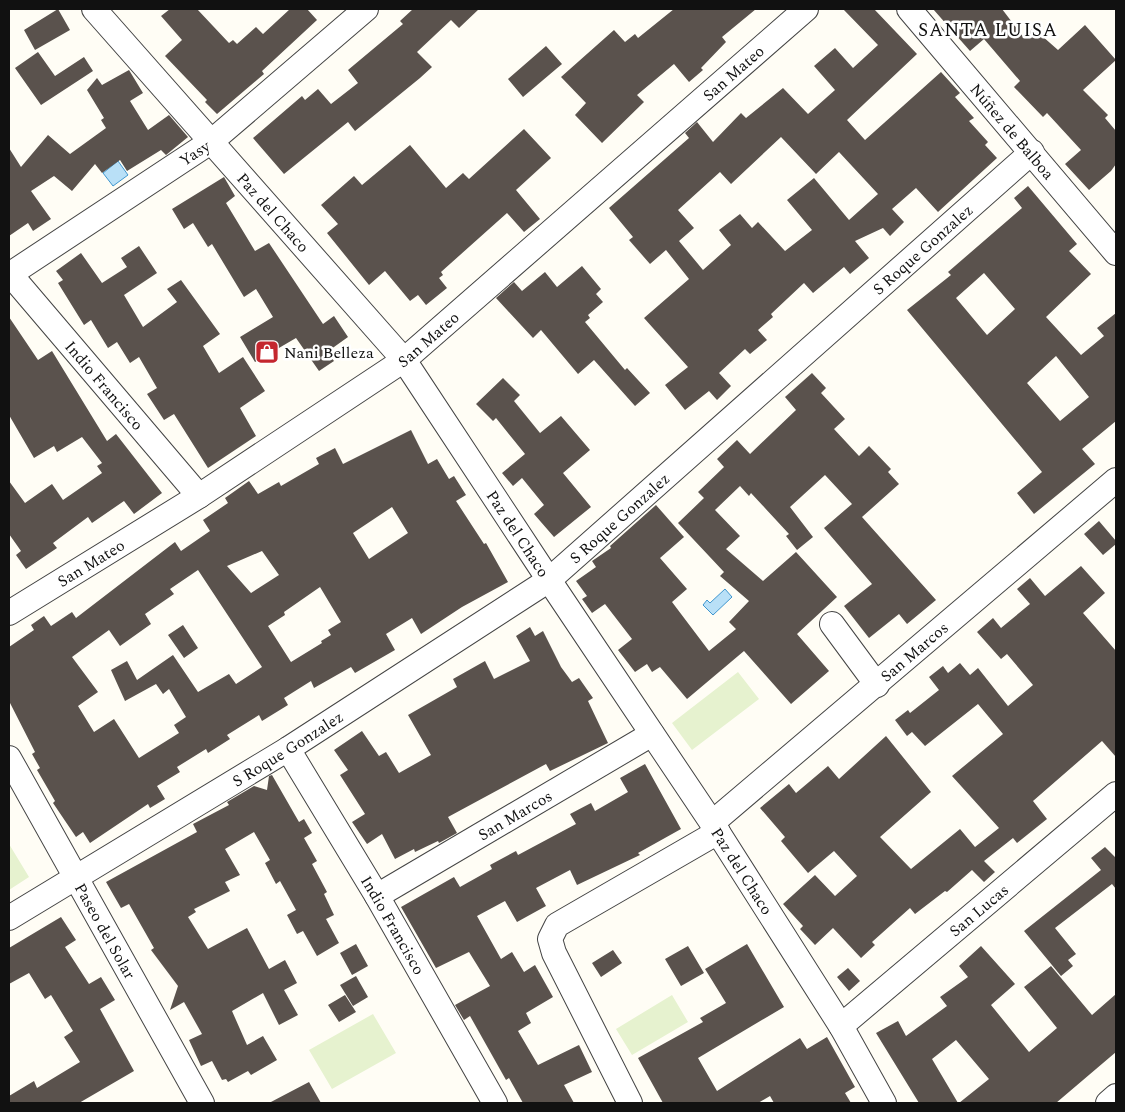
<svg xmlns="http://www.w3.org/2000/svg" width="1125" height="1112" viewBox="0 0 1125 1112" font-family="Spectral,serif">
<rect width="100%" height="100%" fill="#fffdf5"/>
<!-- pitch -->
<path fill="#e6f2cf" d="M738,672L759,699L692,750L672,723Z
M9,844L29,877L9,890Z
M672,995L688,1022L632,1055L616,1029Z
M373,1014L396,1053L332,1089L309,1050Z"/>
<!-- water -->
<path fill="#b9e0f7" stroke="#3f96cf" d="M118,161L128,175L113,186L103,173Z
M725,589L732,597L713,615L703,605L707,600L710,603Z"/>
<!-- building -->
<path fill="#5a524d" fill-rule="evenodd" d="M58,9L70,30L35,50L24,30Z
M170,9H197L229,43L233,40L237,44L256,27L263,34L290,9H307L317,20L262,71L264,74L217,114L205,102L207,100L165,56L182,40L161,16Z
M413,9H479L459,28L451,20L417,52L432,67L420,78L355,131L348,122L284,174L253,138L302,96L305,100L318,89L331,104L358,83L348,70L403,24L400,21Z
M674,9H756L722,37L726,42L701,68L703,70L689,82L674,64L637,95L644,102L602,143L575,115L586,103L561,77L614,30L625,42L635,34L638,38Z
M843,9H874L917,54L847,120L865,140L941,72L960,93L955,97L974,118L969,121L988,142L985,145L997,158L938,212L916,188L892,209L904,222L890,236L883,228L855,241L869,258L850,274L844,267L813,293L804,283L771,314L773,317L758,330L767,340L750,354L745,349L719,373L731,386L717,400L709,391L685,410L665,385L688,367L644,318L689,279L666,250L650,264L629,240L633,237L609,208L689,138L685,133L697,122L713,142L741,113L746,118L783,88L808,114L835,90L814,66L835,48L853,68L878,45ZM781,137L816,174L839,152L878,194L849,220L814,178L787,200L812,230L785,251L758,222L752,228L740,214L719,230L731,245L703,270L679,241L694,228L678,210L720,172L731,184Z
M933,9H1002L1024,38L1033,28L1058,50L1085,25L1116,60L1083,90L1108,115L1105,118L1116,131V164L1111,171L1089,190L1065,164L1081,150L1047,113L1043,117L1014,87L1020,81L984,39L970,51Z
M546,46L562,64L523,97L508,79Z
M38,52L55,76L84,57L93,71L41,105L15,68Z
M129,70L143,93L130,101L148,130L169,115L188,137L166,155L161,150L127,171L120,160L102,173L95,164L72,191L54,176L31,191L51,219L33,231L28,223L9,236V148L21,167L48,135L70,154L106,128L101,120L104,118L87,90L97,78L102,85Z
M524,129L551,158L516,190L540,219L524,232L507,213L441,272L443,275L439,278L447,288L426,305L418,295L410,301L385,271L369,285L327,233L338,224L321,205L354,176L362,185L410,145L446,188L463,173L469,179Z
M224,177L235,196L226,203L255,251L269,243L323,324L334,316L348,337L327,352L334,361L319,371L296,338L255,362L240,337L273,317L256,289L244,297L212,244L208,247L193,223L184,229L172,209Z
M1028,186L1077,244L1069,251L1091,274L1046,317L1081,355L1104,336L1097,328L1116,313V421L1082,449L1095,464L1034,514L1017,493L1042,472L907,310L951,275L948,272L1022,208L1014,198ZM984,273L1015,309L987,335L956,298ZM1056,356L1089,397L1060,421L1027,383Z
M139,246L157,273L124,295L143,327L177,302L167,289L181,280L220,334L203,346L219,373L243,357L265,391L240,408L256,436L208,468L174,414L164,420L147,394L157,388L139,357L130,363L117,342L108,348L91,320L84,325L58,283L63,280L56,271L81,253L102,283L127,267L121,258Z
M582,266L601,289L596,294L603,302L588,315L590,318L585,322L625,370L627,368L650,393L635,406L594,360L578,374L541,330L533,338L496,298L514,282L522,291L545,272L557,287Z
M9,317L38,360L52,351L107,441L116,434L162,493L134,514L124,501L92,523L88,517L53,543L57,548L26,569L16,555L21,551L9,534V481L25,503L52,484L63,500L102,473L97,466L102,463L82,437L57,452L54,446L34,458L9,415Z
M812,373L826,388L821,393L845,419L834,429L859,456L869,446L891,469L888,472L899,484L862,517L936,600L907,624L899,614L869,638L844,606L872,584L824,528L852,504L825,475L790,507L813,537L797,550L786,536L789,534L751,493L749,496L740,486L715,510L740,536L726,549L763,581L796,552L837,597L797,634L829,671L791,704L744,651L687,699L660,667L652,672L647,664L635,672L618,650L632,639L605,604L592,613L582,599L587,596L576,581L596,567L592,561L611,548L610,546L656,505L684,537L660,558L687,589L672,602L709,651L736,629L729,622L749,601L720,576L724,572L678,523L704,498L698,492L724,467L717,459L737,440L750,454L796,410L785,397Z
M503,378L520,395L514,401L540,433L561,416L590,450L563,473L591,507L554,537L534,514L544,505L522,478L513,486L502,473L525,454L496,418L493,421L476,404Z
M411,430L428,464L437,459L449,479L454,476L466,495L456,501L484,544L486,543L508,582L462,607L421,634L412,618L386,634L395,650L355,673L351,667L314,688L311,681L284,698L288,705L262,721L259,715L227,735L230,739L208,753L206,749L177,767L180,772L157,786L165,799L150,808L148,804L90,843L83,832L76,837L53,803L55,801L37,770L40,768L32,754L35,752L9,701V647L34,630L31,625L44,616L51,626L72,612L76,618L175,542L181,551L210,531L203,520L228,503L225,498L249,481L258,494L279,482L281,486L319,464L316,458L335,448L343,464ZM392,507L408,533L369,559L353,533ZM262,551L279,575L251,593L227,566ZM198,570L262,667L236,684L229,674L198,692L173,655L137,680L127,661L111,670L125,701L156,684L163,694L169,689L186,717L174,725L179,733L139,758L114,719L94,732L78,706L98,692L72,657L109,630L120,646L151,624L145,614L174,594L170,589ZM320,587L341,622L328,630L331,635L321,641L322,643L291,662L268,626L285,615L284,612Z
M1099,521L1116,541V544L1103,555L1084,534Z
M1081,566L1105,593L1083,613L1116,651V757L1102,741L1033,801L1047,819L1017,843L1013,838L984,861L995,872L984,882L972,870L947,892L945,891L915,914L910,908L872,942L875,945L861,958L833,928L815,945L800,929L803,926L783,904L815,875L835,896L857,876L834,851L808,873L781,841L785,837L760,808L789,784L796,793L828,766L839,779L886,736L931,792L880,837L911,869L960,829L975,847L999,828L952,776L1003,734L978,704L925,746L912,732L907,736L895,720L908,710L910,713L939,690L929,677L943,666L948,673L960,663L970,675L978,668L1008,706L1033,685L1007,654L1001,659L977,632L993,618L1001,628L1030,604L1017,589L1030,578L1045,596Z
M183,625L198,648L184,658L168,635Z
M530,627L535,636L543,631L561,667L572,682L579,678L593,698L588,701L608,743L550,771L546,764L448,817L457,833L439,843L438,841L415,852L414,849L395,859L382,834L367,844L352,822L365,814L340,775L348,770L334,750L362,731L379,756L386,752L399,773L431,755L408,715L457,687L453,679L485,661L494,679L530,661L516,636Z
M645,764L681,829L638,853L640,855L577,885L570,870L536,888L546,906L517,922L505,901L477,916L501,959L512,952L524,972L535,965L553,997L526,1013L531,1023L518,1031L538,1065L579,1045L592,1072L564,1085L574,1103H523L509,1078L506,1080L470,1016L464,1020L455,1005L490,986L469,952L436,968L401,907L454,877L460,887L492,869L490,865L516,851L518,855L576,824L570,814L591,803L595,811L628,792L620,778Z
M272,775L299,822L304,819L312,833L304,838L317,861L312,864L327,892L324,894L334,915L326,919L339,943L317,956L303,931L297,934L287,915L296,910L280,881L276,884L265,863L270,860L254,832L225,849L240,875L225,882L230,891L194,909L196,912L188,917L208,949L247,928L269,969L285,960L297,983L284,990L298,1015L279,1025L263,993L232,1011L247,1045L263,1036L277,1060L251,1075L248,1071L228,1082L226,1079L222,1080L212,1061L201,1066L189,1040L202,1034L184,1002L170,1010L178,986L151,950L154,948L129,904L121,908L106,882L197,832L193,824L229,805L227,802L254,786L267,790L269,776Z
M1105,847L1116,858V889L1112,884L1055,928L1076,954L1068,960L1073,966L1061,976L1024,931L1101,870L1091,858Z
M61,917L76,940L65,947L89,984L101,977L115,1000L100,1009L134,1071L79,1103H9V1096L34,1081L37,1088L80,1062L64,1037L73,1031L51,995L45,999L29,973L9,984V948Z
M356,944L368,966L352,975L340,953Z
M747,944L784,1007L698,1058L717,1091L800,1038L807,1049L827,1037L855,1087L845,1093L851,1103H774L770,1096L758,1103H663L638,1058L703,1022L700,1018L726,1003L705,969Z
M688,946L704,973L681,986L665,959Z
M981,946L1015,984L991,1005L1029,1052L1057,1028L1024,987L1051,966L1092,1015L1116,994V1052L1056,1103H959L989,1079L956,1040L932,1059L958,1103H919L876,1033L898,1021L906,1036L947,1006L940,997L968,977L959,966Z
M613,950L622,963L601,977L592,963Z
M848,968L860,981L849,991L837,977Z
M356,976L368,997L353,1006L340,985Z
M345,995L356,1012L339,1022L328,1005Z
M309,1082L321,1103H269Z"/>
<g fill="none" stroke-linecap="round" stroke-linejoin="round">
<!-- minor casing -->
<g stroke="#444" stroke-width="26">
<g id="minor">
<path id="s1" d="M94,9L404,360L549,580L712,823L841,1026L884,1103"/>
<path id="s2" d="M909,9L1116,253"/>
<path id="s3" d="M10,274L199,496"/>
<path id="s4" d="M9,275L212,141L366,9"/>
<path id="s5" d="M9,613L199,496L404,360L806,9"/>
<path d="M832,624L877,685"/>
<path id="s6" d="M288,749L377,896L495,1103"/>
<path id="s7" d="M9,758L202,1103"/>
<path id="s8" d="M712,823L1116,480"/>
<path id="s9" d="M377,896L652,734"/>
<path id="s10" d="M9,918L288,749L549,580L1032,152"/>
<path id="s11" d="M841,1026L1116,794"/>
<path d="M630,1103L554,953L550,939L557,925L718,832"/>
<path d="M1108,1103L1116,1096"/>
</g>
</g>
<!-- minor -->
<use href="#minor" stroke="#fff" stroke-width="24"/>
</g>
<!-- icons -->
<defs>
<g id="shop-square" transform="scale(1.25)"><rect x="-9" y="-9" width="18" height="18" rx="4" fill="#c4262e" stroke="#fff"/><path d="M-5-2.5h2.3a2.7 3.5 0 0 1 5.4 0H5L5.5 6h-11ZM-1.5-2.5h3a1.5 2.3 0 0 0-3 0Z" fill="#fff"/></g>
</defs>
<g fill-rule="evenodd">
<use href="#shop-square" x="267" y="352"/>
</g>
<g text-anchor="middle" stroke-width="5" stroke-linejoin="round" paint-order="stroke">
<!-- street labels -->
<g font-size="16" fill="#111" stroke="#fff">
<text dy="6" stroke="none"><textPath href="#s5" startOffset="906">San Mateo</textPath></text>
<text dy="6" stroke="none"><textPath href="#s2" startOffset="160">Núñez de Balboa</textPath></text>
<text dy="6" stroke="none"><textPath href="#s4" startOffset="222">Yasy</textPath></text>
<text dy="6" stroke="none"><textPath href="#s1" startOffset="271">Paz del Chaco</textPath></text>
<text dy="6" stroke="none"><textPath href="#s10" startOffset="1136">S Roque Gonzalez</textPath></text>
<text dy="6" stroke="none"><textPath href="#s5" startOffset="501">San Mateo</textPath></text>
<text dy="6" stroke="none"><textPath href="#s3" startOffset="146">Indio Francisco</textPath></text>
<text dy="6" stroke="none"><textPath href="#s10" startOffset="731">S Roque Gonzalez</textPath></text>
<text dy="6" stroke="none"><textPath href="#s1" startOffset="676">Paz del Chaco</textPath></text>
<text dy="6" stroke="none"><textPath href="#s5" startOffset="96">San Mateo</textPath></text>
<text dy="6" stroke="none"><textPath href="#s8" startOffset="265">San Marcos</textPath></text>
<text dy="6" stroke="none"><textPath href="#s10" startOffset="326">S Roque Gonzalez</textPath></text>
<text dy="6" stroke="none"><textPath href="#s9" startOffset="160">San Marcos</textPath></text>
<text dy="6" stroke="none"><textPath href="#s1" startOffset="1081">Paz del Chaco</textPath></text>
<text dy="6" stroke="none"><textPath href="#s11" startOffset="180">San Lucas</textPath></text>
<text dy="6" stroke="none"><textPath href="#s6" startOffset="205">Indio Francisco</textPath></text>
<text dy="6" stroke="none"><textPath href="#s7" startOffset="198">Paseo del Solar</textPath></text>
</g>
<!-- poi labels -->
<g font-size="16" fill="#111" stroke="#fff" text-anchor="start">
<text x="284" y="358">Nani Belleza</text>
</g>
<!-- quarter labels -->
<g font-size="19" letter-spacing="1" fill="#111" stroke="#fff">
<text x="988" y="36">SANTA LUISA</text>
</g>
</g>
<!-- border -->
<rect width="1125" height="1112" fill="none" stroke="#111111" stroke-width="20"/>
</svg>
